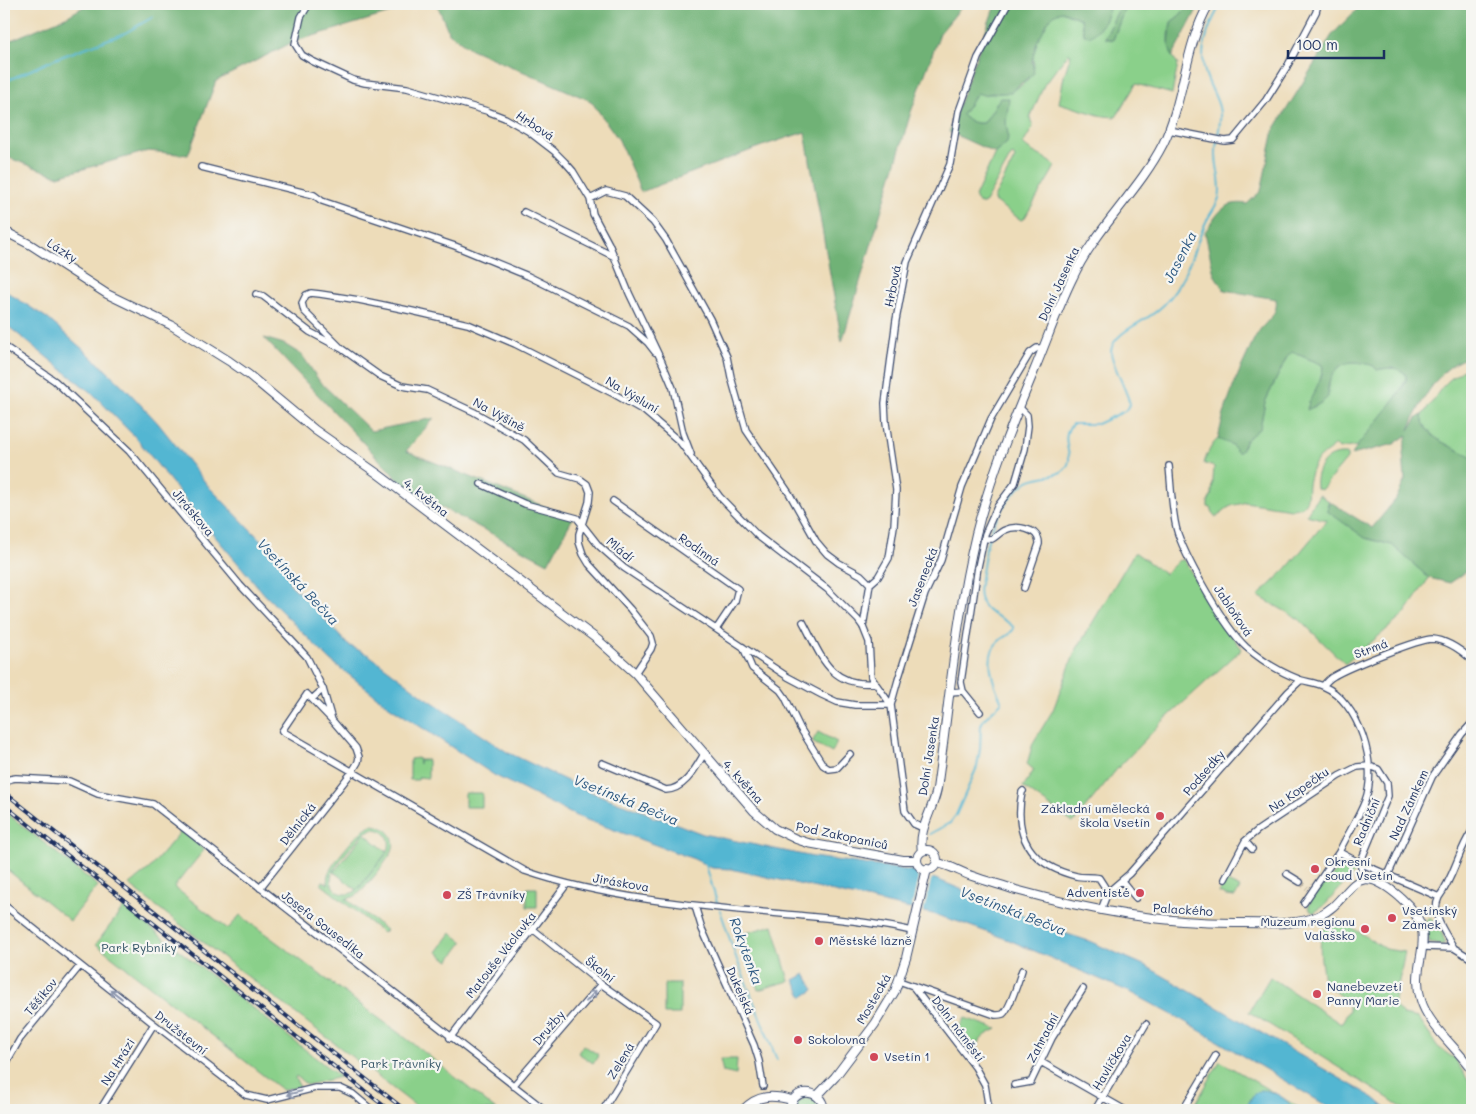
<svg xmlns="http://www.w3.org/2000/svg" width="1476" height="1114" viewBox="0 0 1476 1114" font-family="Mali,sans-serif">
<rect width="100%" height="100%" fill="#f6f6f2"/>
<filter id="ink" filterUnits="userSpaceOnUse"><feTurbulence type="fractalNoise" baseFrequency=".02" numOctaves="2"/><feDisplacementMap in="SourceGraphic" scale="10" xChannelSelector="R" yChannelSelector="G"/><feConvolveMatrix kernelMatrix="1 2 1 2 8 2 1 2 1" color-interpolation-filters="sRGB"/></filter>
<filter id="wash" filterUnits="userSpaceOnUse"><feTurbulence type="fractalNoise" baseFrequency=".0096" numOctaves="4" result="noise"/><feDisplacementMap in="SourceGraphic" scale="20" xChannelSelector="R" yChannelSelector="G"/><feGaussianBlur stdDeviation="1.12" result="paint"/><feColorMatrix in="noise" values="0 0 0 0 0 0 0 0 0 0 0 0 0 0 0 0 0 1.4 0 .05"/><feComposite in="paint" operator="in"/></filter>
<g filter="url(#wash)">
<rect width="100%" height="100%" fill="#eddcb9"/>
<!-- green -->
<path fill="#8ad08a" stroke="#528074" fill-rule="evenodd" d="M1111,4H1121L1105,38L1113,40L1126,4H1190L1179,16L1171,22C1168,37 1167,51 1178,64L1172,94L1136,84L1116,117L1102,116L1059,103L1064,76L1071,54H1068L1044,85L1030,118L1033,127L1023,144C1032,154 1046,156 1055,166L1052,172L1024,219L1021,220L994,201V198L1015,158L1013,155L1011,156L984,204H980L975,197L995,153L1007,143L1008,135L1006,122L1009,98L996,103L992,112L984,123C975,124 969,122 962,115L977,93C993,96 1017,93 1028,79C1031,75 1032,69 1034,64C1029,54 1045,21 1054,14C1055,13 1060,12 1061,11L1081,19L1083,29L1096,32L1103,24Z
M1292,352L1321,364L1323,367L1319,384L1307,408C1317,409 1323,400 1329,392C1327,386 1329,382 1332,376C1341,359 1357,360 1374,366L1377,370C1387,368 1400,365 1406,376C1404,393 1369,432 1357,446L1339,449L1336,445L1333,446C1329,453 1320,454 1316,462C1312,468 1309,478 1308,484C1307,499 1309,508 1291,509L1245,502C1240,505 1234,504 1229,507C1224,510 1220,515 1215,517L1211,508L1208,507V502L1212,494L1214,467L1212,465L1204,464C1205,458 1213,440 1219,439C1224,438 1233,446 1236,450L1243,447L1246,440L1260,428L1265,402L1287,357Z
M1472,364V457C1455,447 1423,439 1422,415C1437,398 1438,386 1459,373C1464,370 1466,366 1472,364Z
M1340,454H1347V459L1321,490L1316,488C1314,472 1323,456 1340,454Z
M1319,495L1329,501L1327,505L1365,538L1392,545L1429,578L1404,615L1345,664L1299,619L1258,596L1286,569L1327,520L1306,515Z
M1134,553H1136L1165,574L1179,560H1184L1214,612L1242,649L1161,723L1117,769L1073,823L1023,787L1034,770L1027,764L1033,743L1053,710L1075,652Z
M818,732L837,742L832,753L812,742Z
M418,758L419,764V760H428V778L419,777L418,780H410V759Z
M465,793H482V807H465Z
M1376,802L1381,805L1370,828L1367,826L1366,820L1373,803Z
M4,811L98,886L70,921L4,867Z
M371,825C385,825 398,836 392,851C389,859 364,890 357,895C354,897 350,898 346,899L386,930L383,933L321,884L323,881L328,884C327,880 327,876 329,872C334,861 361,828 371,825ZM372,829C387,829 393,841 387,853L358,889L387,852L364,833ZM362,834H364L334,872L357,890C344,901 325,888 333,872C340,858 353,846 362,834Z
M182,830L204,850L174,887L228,929L240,915L419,1048L496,1110H421L129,885L150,868Z
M1346,863H1350L1349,869L1351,870L1352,868L1354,873L1324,906L1313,913L1309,908V904L1326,878L1331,877L1340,867Z
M1225,881L1240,888L1235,897L1226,896L1219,893Z
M527,888H537V907H527Z
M124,907L340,1077L307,1085L296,1076L295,1078L300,1087L282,1090L273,1083L96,944Z
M1430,917C1437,928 1442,929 1445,943L1440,945L1430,943L1425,921Z
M1339,919L1385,949L1405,952L1394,1005L1403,1015L1418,1018L1438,1047L1455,1059L1472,1087V1110H1405L1388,1098L1249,1012L1270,977L1341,1024L1349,1010V1004L1324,982C1322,963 1315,939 1328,923L1334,924Z
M773,925L789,981L758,990L742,934Z
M451,933L463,942L449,961L437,952Z
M664,984H680V1014H664Z
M965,1018L997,1029C985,1035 976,1039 978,1054L974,1058L956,1032Z
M583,1045L599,1055L593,1063L578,1053Z
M720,1059H737L736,1075L723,1072Z
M1220,1061L1303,1110H1192Z
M805,1098L814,1100L817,1105L818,1110H796L797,1103Z"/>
<!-- forest -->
<path fill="#6fb276" stroke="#45706a" d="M88,4H420L293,42L216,81L188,155L148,151L58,176L4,156V43L68,16Z
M437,4H964L940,33L911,112L842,342L805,132L762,146L641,192L619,140L591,101L471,49L449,33Z
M992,4H1111L1103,24L1092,36L1084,35L1081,19L1062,11L1055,14L1049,20L1037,42L1032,61L1034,73L1013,90L1011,93H993L983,95L977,93L962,115C969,122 975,124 984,123L1000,98H1009L1006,122L1008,135L1007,143L995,153L949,132L994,8Z
M1121,4H1126L1113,40L1105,38Z
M1190,4H1200L1172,57L1169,46L1171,22L1179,16Z
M1362,4H1472V357C1442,360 1419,404 1409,430L1417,418L1422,415C1423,439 1455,447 1472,457V561L1466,572L1450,583L1429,578L1392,545L1365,538L1327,511L1329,501L1372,528L1396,499L1405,480L1403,453L1407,435L1394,444L1352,455L1357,446C1367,434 1403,393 1406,379C1407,375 1404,372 1400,370C1393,367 1384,368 1377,370L1374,366C1354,359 1337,360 1329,382C1327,388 1329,392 1328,397L1321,403L1307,410C1310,395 1322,383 1323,367L1321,364L1292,352L1287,357L1265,402L1260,428L1246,440L1240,452H1237L1232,445L1218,439C1224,409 1234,382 1247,355C1250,348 1253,340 1257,334C1265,321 1279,315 1276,299L1224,290L1214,274L1205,232C1217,215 1223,200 1247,204L1261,191L1274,130L1332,35Z
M264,338L284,344L302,355L320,382L371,431L434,418L406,451L573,518L548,563L408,490Z"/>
<!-- water -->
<path fill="#53b6d2" stroke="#377298" d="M4,290L47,318L93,358L126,389L157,422L209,487L290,570L289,583L307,600L348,645L369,655L425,697L507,752L588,791L647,813L654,818L664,819L703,834L813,857L913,871L941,881L1050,926L1061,932L1089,941L1146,966L1374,1098L1388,1110H1334L1182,1020L1132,993L1009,940L959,922L933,914L731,869L712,868L694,859L576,816L494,775L389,706L330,660L266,596L212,533L137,439L94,395L4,323Z
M805,974L814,990L803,997L794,980Z
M1260,1090C1272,1090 1289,1098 1292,1110H1245L1253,1095Z"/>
<!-- pier -->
<path fill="#eddcb9" d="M917,871L935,876L931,880L923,914L911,911L918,879Z"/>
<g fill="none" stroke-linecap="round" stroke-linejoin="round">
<!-- stream -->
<path stroke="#53b6d2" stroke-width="2" d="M1469,4L1472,6
M4,82L55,59L125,33L153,17
M930,834L950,823L956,815L977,767L980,749L981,725L984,719L1002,702C994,686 982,655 999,641C1004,636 1011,635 1014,628C1006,617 988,616 982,603C977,594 980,583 982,573C984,562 985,550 988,540C994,519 1008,496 1025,483C1036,474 1054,479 1064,470C1078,457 1057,441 1072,424H1097L1125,411L1130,404C1127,391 1110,360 1111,351C1113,332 1145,322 1158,310C1184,289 1192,253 1205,224C1209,215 1216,207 1219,198C1223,186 1215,165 1216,152C1216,137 1223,122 1219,107C1216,95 1208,84 1205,72C1198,49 1210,23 1221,4
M706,865L718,906
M720,910L737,960L777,1060"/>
</g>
</g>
<g filter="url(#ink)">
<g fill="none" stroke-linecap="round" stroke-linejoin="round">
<!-- street-tunnel -->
<path stroke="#c3b9a7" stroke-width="5.5" stroke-dasharray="5.5 3" stroke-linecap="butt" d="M1300,882L1307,888"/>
<!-- street casing -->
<g stroke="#3a496c" stroke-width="8">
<path id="street" d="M309,4L301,17L295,44L302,55L312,61L353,80L365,83L407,88L487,111L505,118L528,131L554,151L565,162L573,171L590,199L593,214L609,244L629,293L662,362L673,388L683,433L691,454
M1169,130L1225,141L1233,140L1266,100L1288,65L1316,12L1318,4
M201,167L314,195L322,201L455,246L528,276L629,326L648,343L655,352
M590,199L606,191L625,196L653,222L666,240L710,319L727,357L731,377L746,430L789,493L816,541L827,554L839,563L861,575L870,584L863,627
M524,212L615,257
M256,294L263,296L310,332L342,349L380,376L402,386L427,390L474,412L524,440L559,473L580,479L587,484L590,492L589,502L579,534V542L583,554L589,564L630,609L651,636L653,643L651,649L635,673
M4,346L55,381L129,451L240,585L307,657L323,689L332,720L356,748L359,757L358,762L352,772L260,888
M342,349L304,311L302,303L306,295L311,293L320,294L359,300L412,311L468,324L515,344L614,394L644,411L680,442L720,497L758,536L827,589L858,620L863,627L869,642L871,677L891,705
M1169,466C1171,485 1172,517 1178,534C1188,562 1224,627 1246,647C1261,660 1282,673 1301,680C1308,682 1316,683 1323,686C1359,701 1379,766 1365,801C1358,819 1347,835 1339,852
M481,484L525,504L577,518L599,546L624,568L788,677L822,695L837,702L855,705H891
M613,501L738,589L735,601L717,628
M984,538C985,539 990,539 992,539C996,537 1000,532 1005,530C1016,525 1040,528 1039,544L1024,588
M870,584L878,577L889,558L894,526L896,490L886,423L885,403L896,320L907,262L950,164L959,111L978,58L1008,4
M803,622C821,655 829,687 874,683
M743,647L752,668L780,690L785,697L800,728L823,765L829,769L837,768L850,754
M1323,686C1326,682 1330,678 1334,676C1347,668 1419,639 1432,639C1447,640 1461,650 1472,660
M963,691L980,712
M950,692L963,691L961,682L978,567L985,534L997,507L1015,483L1025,449L1028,426L1027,415L1019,407
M312,699L323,689
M332,720L307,694L282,731L525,871C610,900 706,907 795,915C834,919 874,922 912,931
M602,763L666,790C685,789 695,769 704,754
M4,785L10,779L16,778L69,781L98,794L153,804L545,1110
M1023,791L1022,792C1013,838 1031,865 1076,876C1083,878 1091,876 1099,878L1108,892
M923,828L914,824L905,811L891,705L898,680L925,594L941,560L962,487L991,419L1030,353L1037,348H1043
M1245,841L1252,849
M1360,863L1364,880
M1287,874L1300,882
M1388,875L1432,777L1462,734L1472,723
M1225,879L1245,841L1258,830L1339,776L1357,767L1369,766L1378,769L1387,783L1388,796L1360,863
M1122,881L1136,898
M1439,897C1454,877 1458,851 1472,831
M1304,903L1339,852L1360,863L1439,897C1430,915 1445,932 1454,948L1424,947
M4,905L154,1024L246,1095L267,1100L315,1088H340L353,1094L372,1110
M695,906L702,929L754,1045L759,1061L763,1086
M1101,910L1108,892L1129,874L1288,692L1301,680
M534,930L601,984L656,1023L603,1110
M1454,948L1472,959
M899,981L995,1015C997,1015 1001,1015 1003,1014C1010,1009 1019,979 1022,970
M914,988L975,1067L985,1085L989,1110
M450,1038L567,884
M1041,1062L1125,1110
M4,1067L20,1039L80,966
M1014,1085L1031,1082L1052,1038L1083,989
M513,1086L601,984
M100,1110L154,1024
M1095,1110L1146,1024
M1183,1110L1216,1055"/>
</g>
<!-- secondary casing -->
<g stroke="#3a496c" stroke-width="10">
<path id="secondary" d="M4,231L31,245L107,294L171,325L229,361L249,375L315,430L378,474L598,640L635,673L754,811L775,829L796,839L808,843L903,860H917
M917 860a10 10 0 1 1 20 0a10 10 0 1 1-20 0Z
M922,851C918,829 933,810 937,789C949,705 956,617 976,534C990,478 1012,424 1034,371C1047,340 1058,307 1073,277C1096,228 1139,191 1163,144C1185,99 1184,47 1209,4
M937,863C950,865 960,872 972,876C986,881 1001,885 1016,890C1092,911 1164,924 1243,923C1267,923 1296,926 1318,916C1354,901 1350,853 1401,898C1444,936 1408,959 1421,1000C1428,1025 1457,1048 1472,1070
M817,1096L835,1077L875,1024L895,991L906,958L927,869
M743,1110C758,1094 773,1095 792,1100
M790,1110C791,1087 822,1087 824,1110"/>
</g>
<!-- street -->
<use href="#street" stroke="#fff" stroke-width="5.5"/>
<!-- secondary -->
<use href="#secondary" stroke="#fff" stroke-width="8"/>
<!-- rail casing -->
<g stroke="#1b2f5e" stroke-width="4">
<path id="rail" d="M4,792L405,1110
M4,805L389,1110"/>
</g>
<!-- rail -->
<use href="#rail" stroke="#f6f6f2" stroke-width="2" stroke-dasharray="5.5" stroke-linecap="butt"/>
</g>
<!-- one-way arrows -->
<defs><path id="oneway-shaft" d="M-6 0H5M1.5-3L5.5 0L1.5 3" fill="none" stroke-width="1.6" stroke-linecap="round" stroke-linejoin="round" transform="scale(1.25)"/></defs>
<g stroke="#8d97ae">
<use href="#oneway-shaft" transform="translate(116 994) rotate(-142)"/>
<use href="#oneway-shaft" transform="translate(591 996) rotate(-49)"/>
<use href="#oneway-shaft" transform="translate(294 1093) rotate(167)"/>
</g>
</g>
<!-- markers -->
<g fill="#d1495b" stroke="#f6f6f2" stroke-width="2">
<circle cx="1160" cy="816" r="5"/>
<circle cx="1315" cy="869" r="5"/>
<circle cx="1140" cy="893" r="5"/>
<circle cx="447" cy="895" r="5"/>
<circle cx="1392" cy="918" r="5"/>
<circle cx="1365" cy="929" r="5"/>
<circle cx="819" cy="941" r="5"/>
<circle cx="1317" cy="994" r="5"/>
<circle cx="798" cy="1040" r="5"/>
<circle cx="874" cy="1057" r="5"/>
</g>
<g text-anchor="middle" stroke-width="4.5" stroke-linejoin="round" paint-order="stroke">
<!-- street labels -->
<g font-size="12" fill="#1b2f5e" stroke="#f6f6f2">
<text transform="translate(535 126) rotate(34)" y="4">Hrbová</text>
<text transform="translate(62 251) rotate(33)" y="4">Lázky</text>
<text transform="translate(1059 284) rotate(-65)" y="4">Dolní Jasenka</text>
<text transform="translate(893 286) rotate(-79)" y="4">Hrbová</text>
<text transform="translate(632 395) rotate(31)" y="4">Na Výsluní</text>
<text transform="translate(499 415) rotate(29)" y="4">Na Výšině</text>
<text transform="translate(426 498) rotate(38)" y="4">4. května</text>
<text transform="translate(193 513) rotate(50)" y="4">Jiráskova</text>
<text transform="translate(620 550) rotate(41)" y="4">Mládí</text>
<text transform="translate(699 550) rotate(35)" y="4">Rodinná</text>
<text transform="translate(923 577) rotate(-69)" y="4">Jasenecká</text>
<text transform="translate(1233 611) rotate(56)" y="4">Jabloňová</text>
<text transform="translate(1371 649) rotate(-20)" y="4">Strmá</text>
<text transform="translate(929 756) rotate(-81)" y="4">Dolní Jasenka</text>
<text transform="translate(1204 773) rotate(-49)" y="4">Podsedky</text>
<text transform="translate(743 782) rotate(48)" y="4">4. května</text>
<text transform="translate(1299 790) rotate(-34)" y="4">Na Kopečku</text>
<text transform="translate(1409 805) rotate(-65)" y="4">Nad Zámkem</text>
<text transform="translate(1367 822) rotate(-67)" y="4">Radniční</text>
<text transform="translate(298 824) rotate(-52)" y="4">Dělnická</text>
<text transform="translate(842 836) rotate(12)" y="4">Pod Zakopaniců</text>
<text transform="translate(621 883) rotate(10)" y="4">Jiráskova</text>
<text transform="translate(1183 910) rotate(4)" y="4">Palackého</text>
<text transform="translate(323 925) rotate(38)" y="4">Josefa Sousedíka</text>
<text transform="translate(501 955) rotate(-52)" y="4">Matouše Václavka</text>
<text transform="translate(600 970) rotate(38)" y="4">Školní</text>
<text transform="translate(740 991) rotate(66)" y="4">Dukelská</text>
<text transform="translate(41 997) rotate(-51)" y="4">Těšíkov</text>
<text transform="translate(874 999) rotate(-60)" y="4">Mostecká</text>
<text transform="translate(549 1028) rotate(-49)" y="4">Družby</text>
<text transform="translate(958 1029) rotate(53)" y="4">Dolní náměstí</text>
<text transform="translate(181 1033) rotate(38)" y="4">Družstevní</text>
<text transform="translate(1043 1038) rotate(-62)" y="4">Zahradní</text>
<text transform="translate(621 1061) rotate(-59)" y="4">Zelená</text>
<text transform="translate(118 1062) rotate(-58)" y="4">Na Hrázi</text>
<text transform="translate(1112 1062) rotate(-59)" y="4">Havlíčkova</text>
</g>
<!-- poi labels -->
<g font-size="12" fill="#1b2f5e" stroke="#f6f6f2" text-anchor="start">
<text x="1150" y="813" text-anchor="end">Základní umělecká<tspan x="1150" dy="14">škola Vsetín</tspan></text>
<text x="1325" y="866">Okresní<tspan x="1325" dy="14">soud Vsetín</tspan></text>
<text x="1130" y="897" text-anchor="end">Adventisté</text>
<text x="457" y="899">ZŠ Trávníky</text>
<text x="1402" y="915">Vsetínský<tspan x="1402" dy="14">Zámek</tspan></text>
<text x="1355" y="926" text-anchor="end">Muzeum regionu<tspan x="1355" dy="14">Valašsko</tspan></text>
<text x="829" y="945">Městské lázně</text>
<text x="1327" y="991">Nanebevzetí<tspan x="1327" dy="14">Panny Marie</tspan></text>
<text x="808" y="1044">Sokolovna</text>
<text x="884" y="1061">Vsetín 1</text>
</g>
<!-- park labels -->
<g font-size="12" fill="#375769" stroke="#f6f6f2">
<text x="139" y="952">Park Rybníky</text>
<text x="401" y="1068">Park Trávníky</text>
</g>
<!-- water labels -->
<g font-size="14" font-style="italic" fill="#2c5881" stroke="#f6f6f2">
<text transform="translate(1180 257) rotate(-63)" y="5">Jasenka</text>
<text transform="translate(298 582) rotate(47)" y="5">Vsetínská Bečva</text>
<text transform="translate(626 800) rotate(22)" y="5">Vsetínská Bečva</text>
<text transform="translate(1013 911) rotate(21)" y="5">Vsetínská Bečva</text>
<text transform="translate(746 951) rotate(70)" y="5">Rokytenka</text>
</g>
</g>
<!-- margin -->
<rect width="1476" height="1114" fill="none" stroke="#f6f6f2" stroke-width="20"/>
<!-- scale -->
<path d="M1288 50v8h96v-8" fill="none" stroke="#1b2f5e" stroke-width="2.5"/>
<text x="1296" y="50" font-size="15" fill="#1b2f5e" stroke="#f6f6f2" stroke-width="4" paint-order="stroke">100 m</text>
</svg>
